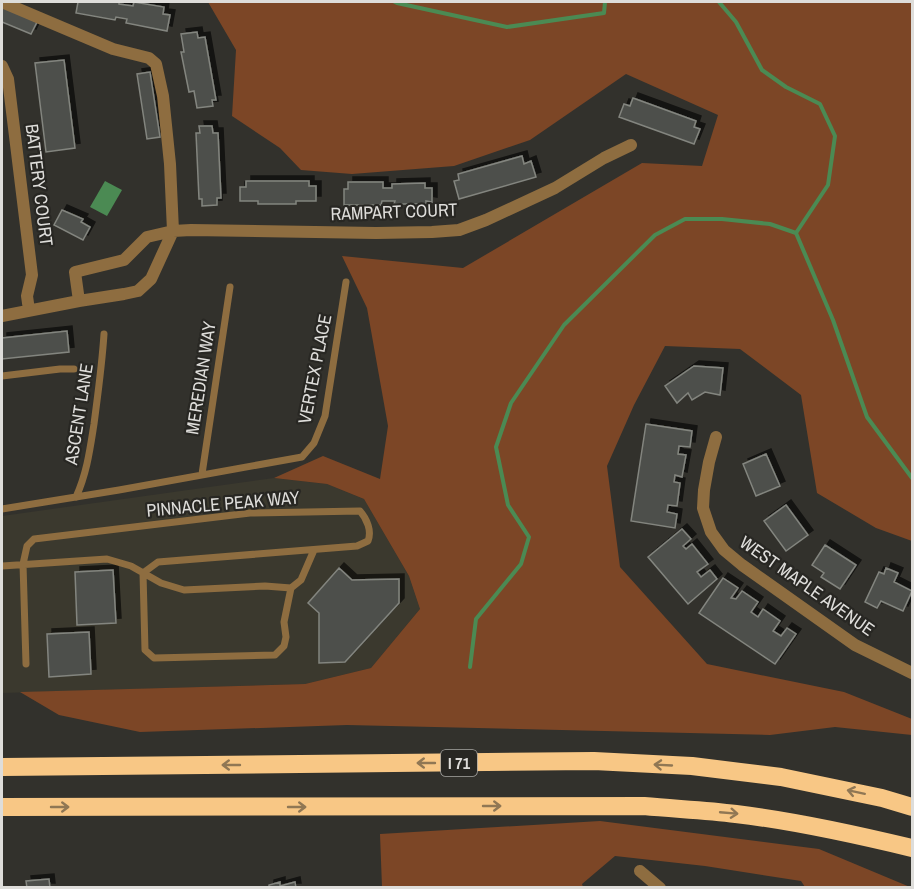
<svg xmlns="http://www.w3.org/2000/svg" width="914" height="889" viewBox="0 0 914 889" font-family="'Archivo Narrow',sans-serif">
<defs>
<filter id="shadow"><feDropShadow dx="5" dy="-5" stdDeviation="0" flood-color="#0009"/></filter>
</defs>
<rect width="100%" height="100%" fill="#32312c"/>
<!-- built -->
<path fill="#3b392e" d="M274,478L327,484L364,499L409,576L420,609L371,668L305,684L2,693V516Z"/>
<!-- green -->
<path fill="#7c4626" d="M208,2H912V541L876,528L817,493L801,395L740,349L665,346L634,405L607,466L620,567L707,664L844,692L912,719V735L835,727L770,735L347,725L140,732L59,715L20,692L305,684L371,668L420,609L409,576L364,499L327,484L274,478L323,456L380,479L388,426L367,308L342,256L463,268L642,163L702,166L718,115L626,74L530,140L454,166L352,174L301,170L280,148L232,116L236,50Z
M600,821L819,849L910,887H805L801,881L705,866L615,856L582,884L583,887H382L380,834Z"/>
<!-- water -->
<path fill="#4b8a53" d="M105,181L122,190L107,216L90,207Z"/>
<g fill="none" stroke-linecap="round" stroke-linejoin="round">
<!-- stream -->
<path stroke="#4b8a53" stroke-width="4" d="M395,2L397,3L507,27L604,13L605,2
M719,2L736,22L762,70L786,87L820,104L835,136L828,185L796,233
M796,233L833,320L867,417L912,478
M470,667L476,619L521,564L529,537L508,505L496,447L511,403L564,325L655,235L685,219H722L770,224L796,233"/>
</g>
<!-- building -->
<path fill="#4e504b" stroke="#83857f" stroke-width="1.5" filter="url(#shadow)" d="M78,2H119V4L133,6L134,2L164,7L163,14L170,15L167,31L126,23L127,19L116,17L115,20L76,13Z
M2,6L37,22L31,34L2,22Z
M197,32L198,38L205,37L216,100H212L213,106L197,108L194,91L189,92L181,52H184L181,34Z
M64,60L75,148L46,152L35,63Z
M150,72L160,137L147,139L137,74Z
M633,98L696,121L694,127L700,129L694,144L619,117L624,104L630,106Z
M199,126H212L213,133H218L221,198H217V205L202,206V199H199L196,133H200Z
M522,156L524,164L531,161L536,177L459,199L454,181L459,180L458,174Z
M246,181H309V186H316V201H296V204H258V201H240V187H246Z
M348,182H383V188H392V184L425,183V188H432V202L426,201V204H394L395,201H382L381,205H344V189H348Z
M62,210L83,219L81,222L90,227L83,240L54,225Z
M67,331L69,352L2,359V338Z
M694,366L723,368L720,395L705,392L692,400L688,393L677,403L665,386Z
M646,424L692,431L690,447L679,446L678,454L686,455L682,477L675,475L674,482L680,483L677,506L668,505L667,512L677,514L675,528L631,521Z
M766,454L780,486L756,496L743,464Z
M786,505L808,535L786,551L764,521Z
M682,529L691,539L683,546L686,549L692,544L708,564L697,572L701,577L710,570L717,579L688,604L648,557Z
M825,545L856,565L840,589L821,577L824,573L812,565Z
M339,568L352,580L399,579V603L345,662L319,663V613L308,603Z
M886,568L898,573L894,582L912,591L903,611L881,601L877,608L865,602L879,572L884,574Z
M113,570L116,623L77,625L75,572Z
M723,578L738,588L731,598L736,599L742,591L758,602L751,612L758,617L763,609L780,621L773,631L781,636L787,628L796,634L775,664L699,613Z
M89,632L91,674L49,677L47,634Z
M49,879L50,888H27L26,881Z
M280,882V886L295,882L296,888H269V885Z"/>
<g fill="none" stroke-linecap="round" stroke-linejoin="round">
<!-- lane -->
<path stroke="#8e6d40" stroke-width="7" d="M2,376L60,369H74
M202,474L230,287
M76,497C87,473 90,449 94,424C98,393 102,365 104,334
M2,509L119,490L302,457L314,443L325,416L346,282
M2,566L107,559L131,566L161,583L184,590L265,586L291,588L301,580L314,550
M26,664L23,564L27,546L34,539L250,513L360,511C367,519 372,531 368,541L357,546L158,562L143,573L145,650L154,658L275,655L284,646L286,637L284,622L291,588"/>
<!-- street -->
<path stroke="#8e6d40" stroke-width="12" d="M2,66L8,79L32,275L27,296L29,310
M79,301L75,272L124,260L147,237L173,231L191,230L376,233L432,232L459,230L486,220L555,188L604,158L631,145
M2,316L79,301L124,294L138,291L151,279L173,231L170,164L163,96L156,64L149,58L113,49L2,2
M716,437L709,462L704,490L703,508L711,532L724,550L742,565L855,645L912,673
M640,871L660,888"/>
<!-- highway -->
<path stroke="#f8c785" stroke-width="18" d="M2,767L594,761L692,766L781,777L882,798L912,807
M2,807L644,806C675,809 706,810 736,814C796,821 854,834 912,848"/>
</g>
<!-- one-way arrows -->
<defs><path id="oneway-shaft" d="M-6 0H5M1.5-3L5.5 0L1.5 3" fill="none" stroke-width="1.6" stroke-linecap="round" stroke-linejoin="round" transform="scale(1.5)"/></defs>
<g stroke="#907754">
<use href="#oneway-shaft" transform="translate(426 763) rotate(180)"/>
<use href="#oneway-shaft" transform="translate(231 765) rotate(180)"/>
<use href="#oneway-shaft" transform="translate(663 765) rotate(-177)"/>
<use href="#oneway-shaft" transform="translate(856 792) rotate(-168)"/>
<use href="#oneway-shaft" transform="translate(492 806)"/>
<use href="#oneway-shaft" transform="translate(60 807)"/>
<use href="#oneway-shaft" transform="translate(297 807)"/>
<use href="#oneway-shaft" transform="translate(729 813) rotate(5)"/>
</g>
<g text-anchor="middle" stroke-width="4.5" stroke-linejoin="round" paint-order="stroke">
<!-- shield labels -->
<rect fill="#282723" stroke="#a7a6a3" stroke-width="1.5" x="441" y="750" width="36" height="26" rx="4.5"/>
<g font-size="16" font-weight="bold" fill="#deddda">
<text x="459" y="769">I 71</text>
</g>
<!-- street labels -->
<g font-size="18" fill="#deddda" stroke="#282723">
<text transform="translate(39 185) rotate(83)" y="6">BATTERY COURT</text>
<text transform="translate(394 212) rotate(-2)" y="6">RAMPART COURT</text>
<text transform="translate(315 369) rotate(-79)" y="6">VERTEX PLACE</text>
<text transform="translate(201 378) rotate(-81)" y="6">MEREDIAN WAY</text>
<text transform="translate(79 414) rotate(-81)" y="6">ASCENT LANE</text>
<text transform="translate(223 504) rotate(-5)" y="6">PINNACLE PEAK WAY</text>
<text transform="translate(807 586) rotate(35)" y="6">WEST MAPLE AVENUE</text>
</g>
</g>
<!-- border -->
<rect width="914" height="889" fill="none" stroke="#deddda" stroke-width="6"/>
</svg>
